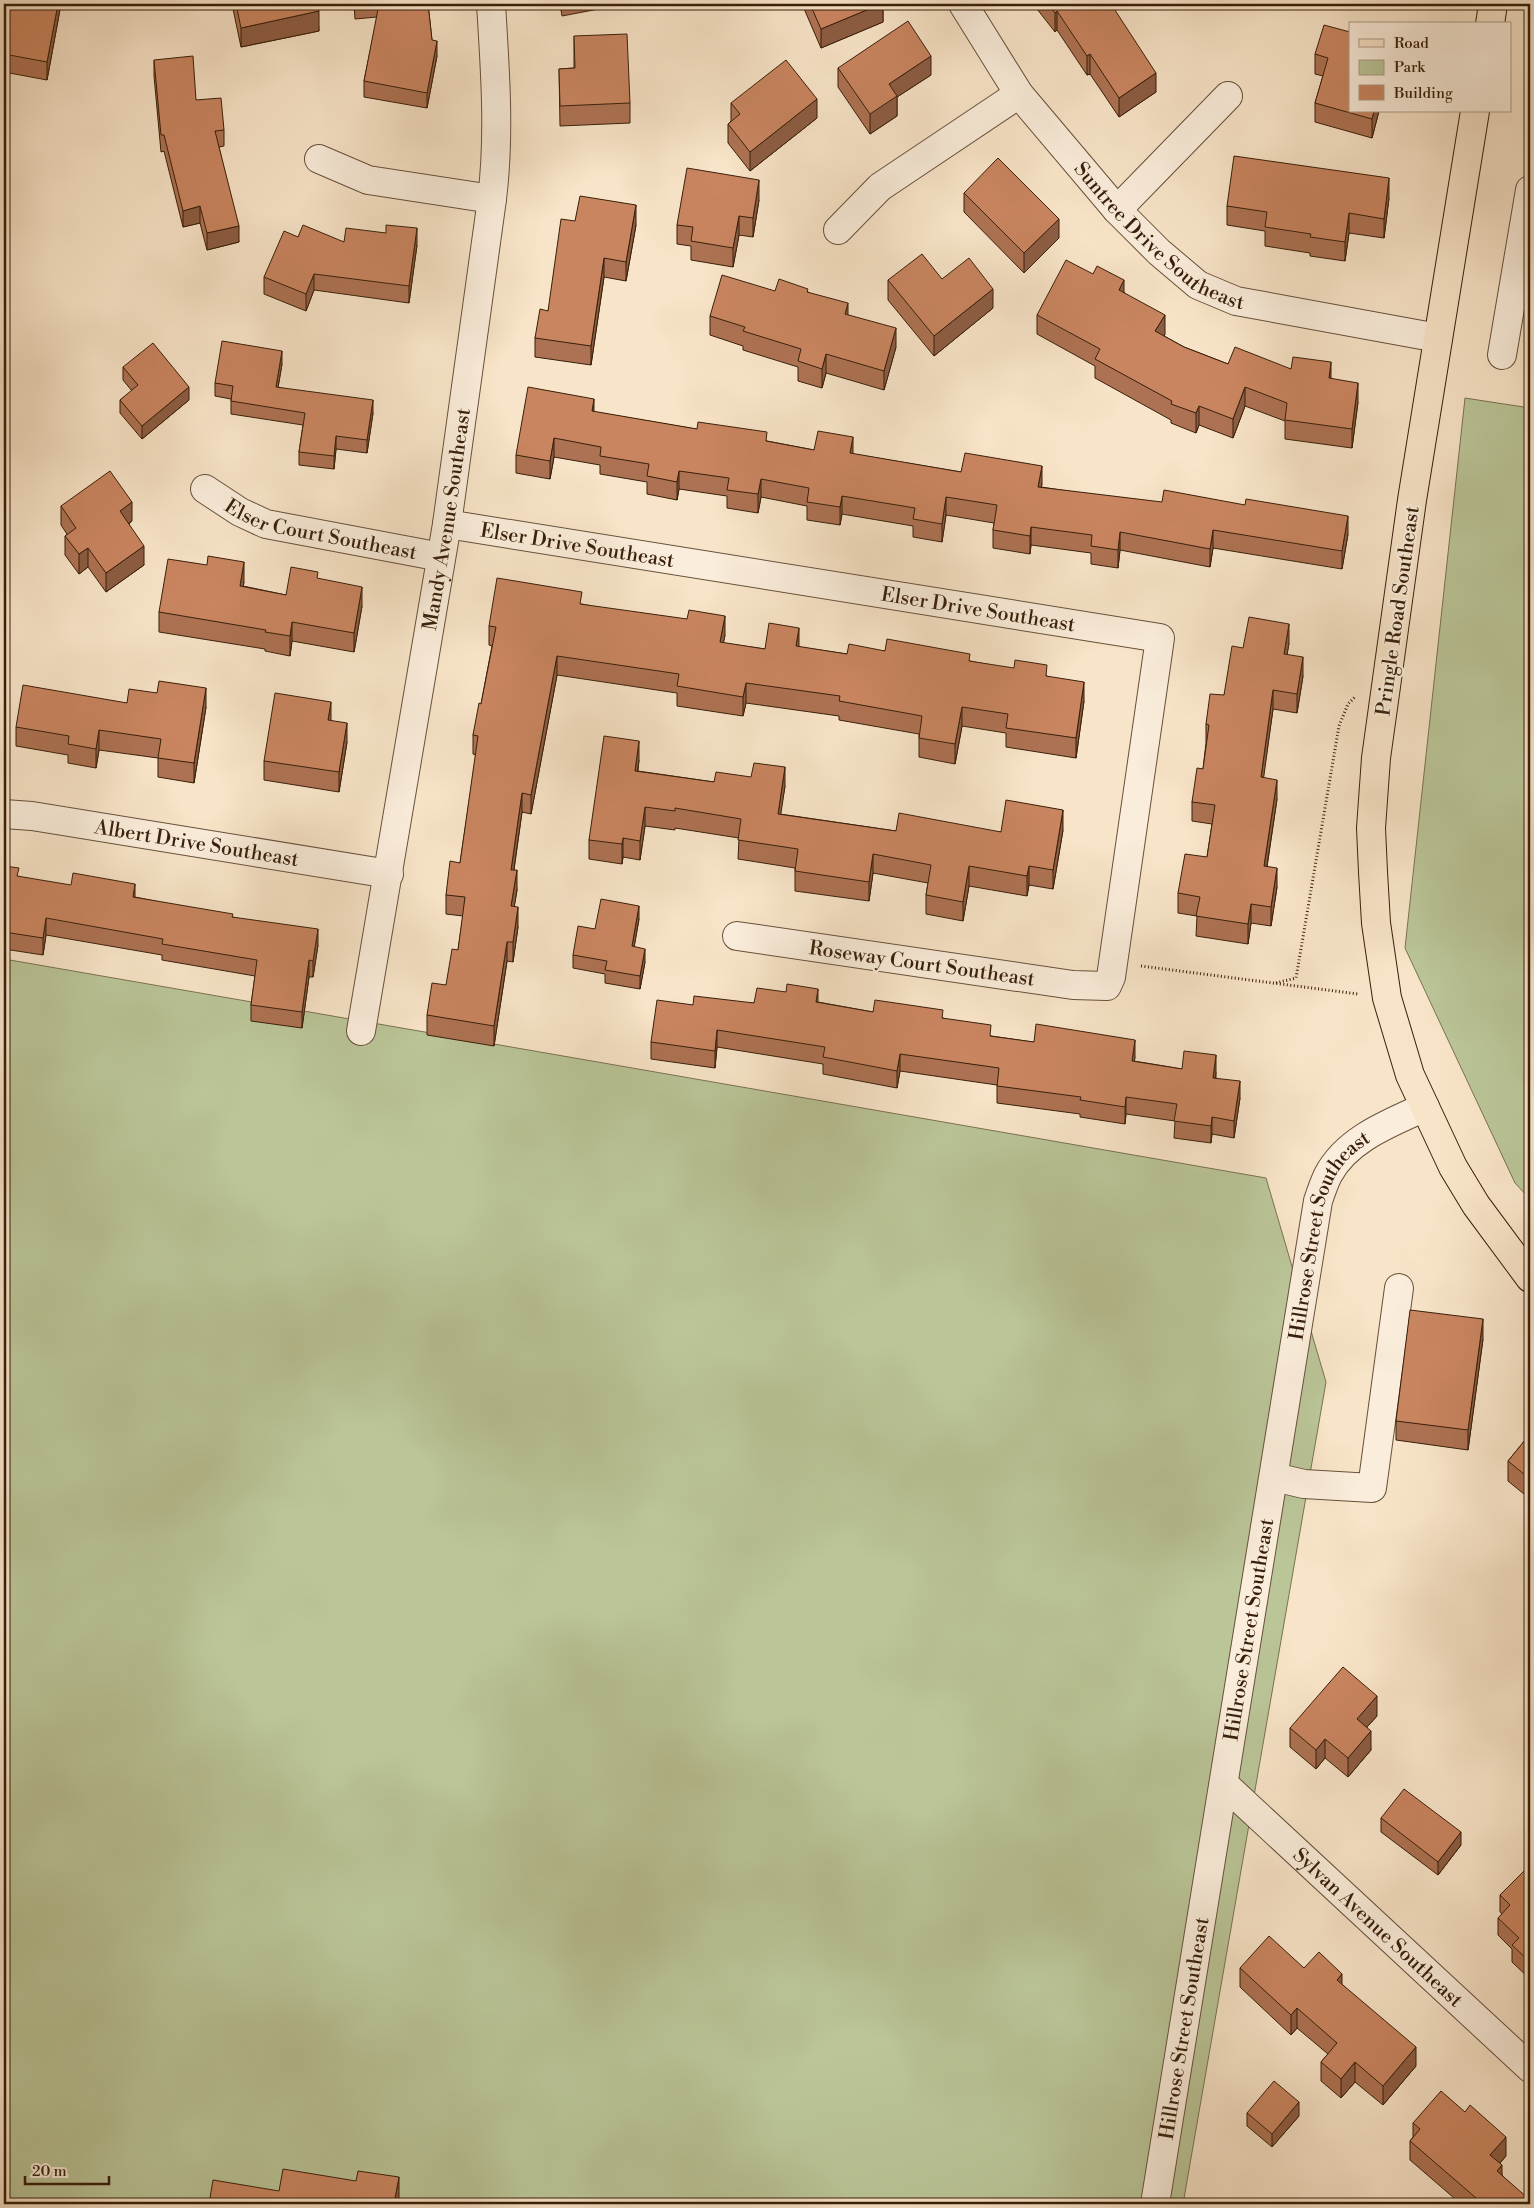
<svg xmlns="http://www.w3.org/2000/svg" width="1534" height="2208" viewBox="0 0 1534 2208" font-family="'Libre Bodoni',serif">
<rect width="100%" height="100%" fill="#f8e4c8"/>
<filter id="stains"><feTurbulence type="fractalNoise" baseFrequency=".004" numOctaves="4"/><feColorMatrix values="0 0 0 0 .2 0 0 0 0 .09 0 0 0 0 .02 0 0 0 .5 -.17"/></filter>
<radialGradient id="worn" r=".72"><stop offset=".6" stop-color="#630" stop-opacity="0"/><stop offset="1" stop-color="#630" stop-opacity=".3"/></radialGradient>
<!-- green -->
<path fill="#bac598" stroke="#797251" d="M1465,398L1530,408V1199L1515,1183L1405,948Z
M4,959L1266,1178L1326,1382L1183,2204H4Z"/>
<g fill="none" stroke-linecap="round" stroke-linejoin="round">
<!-- minor casing -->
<g stroke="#68503a" stroke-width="30">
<g id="minor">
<path id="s1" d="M963,4L1019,94L1117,210L1159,252L1198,285L1236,301L1438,338"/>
<path d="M319,159L368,180L492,199"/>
<path d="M1117,210L1228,96"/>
<path d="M838,230L880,187L1019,94"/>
<path d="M1502,355L1530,190"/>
<path id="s2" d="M205,489L240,512L266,524L441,557"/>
<path id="s3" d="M447,524L1160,638L1111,977L1107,986L1073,985L737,936"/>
<path id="s4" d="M4,814L32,816L389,874"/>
<path id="s5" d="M361,1031L447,524L492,199C500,134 495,69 491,4"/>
<path d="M1274,1477L1304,1484L1372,1488L1399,1288"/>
<path id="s6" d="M1225,1785L1530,2068"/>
<path id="s7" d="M1155,2204L1318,1201C1321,1192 1324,1183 1328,1175C1347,1139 1390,1123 1425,1107"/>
</g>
</g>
<!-- major casing -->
<g stroke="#381f0a" stroke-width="30">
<path id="major" d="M1490,24L1493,4
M1475,111L1412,500L1376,758L1371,828L1373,872L1376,923L1387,998L1410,1075L1453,1167L1476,1205L1530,1278"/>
</g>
<!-- path -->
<path stroke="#381f0a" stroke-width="3" stroke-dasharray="1 2.5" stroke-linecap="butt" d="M1141,966L1358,994
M1276,983L1296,978L1339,726L1348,704L1355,697"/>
<!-- minor -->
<use href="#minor" stroke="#faeddb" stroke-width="28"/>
<!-- major -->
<use href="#major" stroke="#f8e4c8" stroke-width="28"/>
</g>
<!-- wall -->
<path fill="#ad7253" stroke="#381f0a" d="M4,4H61L47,80L4,72Z
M232,4H317L319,31L241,47Z
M354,4H428L432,40L437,56L427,108L364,97V81L377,17L355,19Z
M560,4H625L562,16Z
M802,4H883V22L821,48Z
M1037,4H1111L1156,92L1119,117L1090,74L1087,75L1057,30L1055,32L1037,9Z
M1350,32V111H1379L1372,138L1315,122V103L1323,76L1315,74V54Z
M574,36L630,103V123L560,126L559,69L574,68Z
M154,60L196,100L224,130V146L219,147L239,242L207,250L200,223L183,227L164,151L161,152L154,76Z
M838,68L931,75L897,97V116L870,134L838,87Z
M731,103L817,118L750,171L728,143V124L731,121Z
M964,193L1059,238L1024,273L964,212Z
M1389,198L1384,238L1349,233L1345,261L1310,256V253L1265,246V231L1227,225V206Z
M759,200L753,237L739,235L733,267L691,260V246L677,244V225Z
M575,221L636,225L626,281L604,277L591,365L535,357V338L548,311Z
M298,237L344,242L417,245L409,303L314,290L306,311L264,294V277Z
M942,279L993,308L934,356L888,300V280Z
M775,291L808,292L848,315L896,347L884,390L826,373L822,388L798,381V367L743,350V346L710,335V316Z
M1124,292L1165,334L1164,336L1184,347L1228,364L1291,369L1331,379L1358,402L1352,448L1285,439V421L1245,406L1233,438L1199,425L1196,433L1171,423V420L1095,378V366L1037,334V315Z
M282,364L278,387L373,413L367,453L336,449L334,469L299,465V452L303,425L231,414V399L215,396V383Z
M123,367L189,400L142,439L120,413V400L132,391L123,380Z
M594,412L767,441L814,450L853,454L961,472L1042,484L1041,487L1348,534L1342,569L1213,548L1210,567L1120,550L1118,568L1091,564V553L1031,545L1030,554L993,548V530L994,523L946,515L942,542L913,537V526L842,514L840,525L807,520V506L761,497L758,513L727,508V496L679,489L677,500L647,494V482L600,474V465L554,457L550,479L516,473V455Z
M61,506L132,521L129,524L144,565L106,592L88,567L79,574L65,555V536L67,534L61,525Z
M318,579L362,606L354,652L292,641L290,656L265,651V649L159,632V612L244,582L243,586L286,595Z
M582,604L725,635L723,643L765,649L799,647L847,654L885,651L970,661L1047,676L1084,701L1076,758L1006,747V733L962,726L955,764L919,757V734L839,720V716L746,703L743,716L677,706V693L557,675L531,814L522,812L514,870L517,890L514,907L518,927L513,962L507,961L494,1046L427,1035V1015L446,985L458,950L463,916L446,914V895L460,863L476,755L473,754V735L481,704L492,646L489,645V626Z
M1289,643L1287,654L1303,676L1297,713L1273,709L1263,778L1277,799L1267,867L1277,887L1271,926L1251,923L1248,944L1196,936L1197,916L1178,913V893L1207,857L1212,824L1192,821V802L1203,769L1206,743V724L1224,695L1243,648Z
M127,703L206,707L194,783L158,777V758L99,750L96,768L68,763V755L16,746V727Z
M331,721L347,742L339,792L264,780V761Z
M639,760L638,771L714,782L785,786L780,814L896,831L1001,832L1063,830L1053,889L1029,885L1027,896L969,886L963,921L926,914V895L928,883L873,873L869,901L795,891V868L738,859L739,838L675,828V830L645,826L640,860L623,857L622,864L589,859V840Z
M4,866L19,877L135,897L233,917L318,945L313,977H309L302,1028L251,1021V1005L255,976L162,960V955L46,935L43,955L4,949Z
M639,919L634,947L645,962L640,989L605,983V974L573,968V955L595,929Z
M786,992L818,1002L873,1012L943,1018L991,1036L1135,1057L1134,1061L1182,1069L1216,1072V1078L1240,1098L1234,1138L1212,1134L1211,1143L1174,1138L1175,1121L1126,1114L1125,1124L1080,1117V1114L997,1103V1085L900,1071L897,1088L823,1074V1064L717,1047L715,1068L651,1059V1042L693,1005L754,1003Z
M1483,1339L1468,1450L1396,1440V1421Z
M1530,1434V1499L1508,1481V1461Z
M1377,1716L1367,1727L1371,1750L1348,1777L1325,1758L1316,1769L1290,1747V1728Z
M1381,1818L1461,1845L1438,1875L1381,1832Z
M1530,1872V1979L1512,1962V1949L1498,1935V1918L1502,1914L1500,1912V1895Z
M1240,1968H1304L1342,1984L1416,2066L1383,2105L1355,2082L1341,2098L1321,2081V2062L1328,2054L1297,2028L1291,2035L1240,1987Z
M1247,2113L1299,2116L1272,2147L1247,2126Z
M1413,2123L1506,2156L1500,2163L1502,2175L1530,2204H1461L1410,2160V2141L1413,2137Z"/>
<!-- shaded-wall -->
<path fill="#8d5d43" stroke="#381f0a" d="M58,4H61L47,80V62Z
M881,4H883V22L821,48V29Z
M1166,4H1188L1166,9Z
M319,11V31L241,47V28Z
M1057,11V30L1055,32V13Z
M437,41V56L427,108V93Z
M1090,54V74L1087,75V56Z
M931,56V75L897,97V116L870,134V114L889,84Z
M1156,73V92L1119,117V98Z
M817,99V118L750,171V152Z
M1374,111H1379L1372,138V119Z
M1389,178V198L1384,238V219Z
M759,180V200L753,237V218Z
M636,205V225L626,281V262Z
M200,206V223L183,227V211Z
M1349,213V233L1345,261V242Z
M739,216V235L733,267V248Z
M1059,219V238L1024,273V253Z
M239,226V242L207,250V233Z
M417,228V245L409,303V286Z
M604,258V277L591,365V346Z
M314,274V290L306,311V294Z
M1124,280V300L1119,290Z
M993,289V308L934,356V336Z
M848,303V322L845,314Z
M1165,315V334L1155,350V331Z
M896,328V347L884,390V371Z
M282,351V364L276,400V387Z
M826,354V373L822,388V369Z
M1331,362V382L1329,378Z
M1358,383V402L1352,448V429Z
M189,387V400L142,439V426Z
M1245,387V406L1233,438V419Z
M594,399V417L592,411Z
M373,400V413L367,453V440Z
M1199,406V425L1196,433V413Z
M336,436V449L334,469V456Z
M853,437V456L850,453Z
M554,438V457L550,479V461Z
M1042,466V484L1038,505V487Z
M679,471V489L677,500V482Z
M761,479V497L758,513V494Z
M842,496V514L840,525V507Z
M946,497V515L942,542V524Z
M132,502V521L120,530V511Z
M1348,516V534L1342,569V551Z
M1031,527V545L1030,554V536Z
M1213,530V548L1210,567V549Z
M1120,532V550L1118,568V550Z
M144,546V565L106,592V573Z
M88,548V567L79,574V554Z
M244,562V582L240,605V586Z
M362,587V606L354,652V633Z
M725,616V635L720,662V642Z
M292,622V641L290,656V636Z
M1289,624V643L1284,673V654Z
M799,628V647L796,646Z
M557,656V675L531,814V795Z
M1303,657V676L1297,713V694Z
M1084,682V701L1076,758V738Z
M746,683V703L743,716V697Z
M206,688V707L194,783V763Z
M1273,690V709L1261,797V777Z
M331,702V721L328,720Z
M962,707V726L955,764V744Z
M347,723V742L339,792V772Z
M99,730V750L96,768V749Z
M639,741V760L635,790V771Z
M785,767V786L778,833V814Z
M1277,780V799L1264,885V866Z
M522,793V812L511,889V870Z
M645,807V826L640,860V841Z
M1063,810V830L1053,889V870Z
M623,838V857L622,864V844Z
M873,854V873L869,901V882Z
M969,866V886L963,921V902Z
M1029,866V885L1027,896V876Z
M1277,868V887L1271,926V907Z
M517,870V890L511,926V906Z
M135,884V900L133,897Z
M1251,904V923L1248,944V924Z
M639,906V919L632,959V946Z
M518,907V927L513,962V942Z
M46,918V935L43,955V938Z
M318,929V945L313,977V961Z
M507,942V961L494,1046V1026Z
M645,949V962L640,989V976Z
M309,960V977L302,1028V1012Z
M818,989V1006L816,1002Z
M717,1030V1047L715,1068V1051Z
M1135,1040V1057L1132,1078V1061Z
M900,1054V1071L897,1088V1071Z
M1216,1055V1072L1213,1095V1078Z
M1240,1081V1098L1234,1138V1121Z
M1126,1097V1114L1125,1124V1107Z
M1212,1117V1134L1211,1143V1126Z
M1483,1319V1339L1468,1450V1430Z
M1377,1696V1716L1357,1738V1719Z
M1371,1731V1750L1348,1777V1758Z
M1325,1739V1758L1316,1769V1750Z
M1461,1832V1845L1438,1875V1862Z
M1342,1974V1993L1337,1980Z
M1297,2008V2028L1291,2035V2015Z
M1416,2047V2066L1383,2105V2086Z
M1355,2062V2082L1341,2098V2079Z
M1299,2102V2116L1272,2147V2134Z
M1506,2137V2156L1490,2174V2155Z
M1502,2165V2185L1497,2171Z
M399,2177V2203L398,2204H394Z"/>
<!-- building -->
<path fill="#c98560" stroke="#381f0a" d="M6,4H58L47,62L4,54V15Z
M236,4H317L319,11L241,28Z
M379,4H428L432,40L437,41L427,93L364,81Z
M810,4H881L821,29Z
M1048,4H1111L1156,73L1119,98L1090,54L1087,56L1057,11L1055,13Z
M908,21L931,56L889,84L897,96L870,114L838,68Z
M1324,25L1350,32V111H1374L1372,119L1315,103L1328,58L1315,54Z
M627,34L630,103L560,106L559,69L575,68L574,36Z
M193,56L196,100L221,98L224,130L215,131L239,226L207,233L200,206L183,211L164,135H161L154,60Z
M786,60L817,99L750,152L728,124L740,114L731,103Z
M1234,156L1389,178L1384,219L1349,213L1345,242L1310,237L1311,234L1265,227L1267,212L1227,206Z
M998,158L1059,219L1024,253L964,193Z
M687,168L759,180L753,218L739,216L733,248L691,241L693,227L677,225Z
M580,196L636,205L626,262L604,258L591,346L535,338L540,309L548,311L561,219L575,221Z
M303,225L344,242L346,228L386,233V225L417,228L409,286L314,274L306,294L264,277L284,231L298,237Z
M922,254L942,279L969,258L993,289L934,336L888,280Z
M1066,260L1093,274L1097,266L1124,280L1119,290L1165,315L1155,331L1184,347L1228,364L1235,347L1291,369L1293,357L1331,362L1329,378L1358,383L1352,429L1285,420L1287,403L1245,387L1233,419L1199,406L1196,413L1171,404L1172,401L1095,359L1100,349L1037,315Z
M722,275L775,291L779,279L808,289L807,292L848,303L845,314L896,328L884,371L826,354L822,369L798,361L801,349L743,331L745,327L710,316Z
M222,341L282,351L276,387L373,400L367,440L336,436L334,456L299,452L305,413L231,401L233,386L215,383Z
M153,343L189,387L142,426L120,400L138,385L123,367Z
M528,387L594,399L592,411L697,429L698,422L767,432L766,441L814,450L818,431L853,437L850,453L961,472L965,453L1042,466L1038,487L1162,502L1164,490L1245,505L1246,499L1348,516L1342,551L1213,530L1210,549L1120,532L1118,550L1091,546L1092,535L1031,527L1030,536L993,530L997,505L946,497L942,524L913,519L915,508L842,496L840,507L807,502L809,488L761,479L758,494L727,490L729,478L679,471L677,482L647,476L649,464L600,456L601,447L554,438L550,461L516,455Z
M110,471L132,502L120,511L144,546L106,573L88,548L79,554L65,536L76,528L61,506Z
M208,556L244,562L240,586L286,595L291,567L318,572L317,578L362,587L354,633L292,622L290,636L265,632L266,630L159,612L168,559L207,565Z
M497,578L582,592L580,604L687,619L689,610L725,616L720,642L765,649L769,623L799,628L796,646L847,654L849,644L885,651L887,639L970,654L969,661L1014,668L1015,660L1047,665L1046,676L1084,682L1076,738L1006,728L1008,714L962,707L955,744L919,738L922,716L839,701L840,696L746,683L743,697L677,686L679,674L557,656L531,795L522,793L511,870H517L511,906L518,907L513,942H507L494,1026L427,1015L432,983L446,985L452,949L458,950L465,897L446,895L450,861L460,863L478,736L473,735L479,703L481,704L496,627L489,626Z
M1249,617L1289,624L1284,654L1303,657L1297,694L1273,690L1261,777L1277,780L1264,866L1277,868L1271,907L1251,904L1248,924L1196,916L1200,897L1178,893L1185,854L1207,857L1215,805L1192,802L1197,768L1203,769L1209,725L1206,724L1210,694L1224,695L1232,646L1243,648Z
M159,681L206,688L194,763L158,758L161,739L99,730L96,749L68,744L69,736L16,727L23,685L127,703L129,689L157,693Z
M275,693L331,702L328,720L347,723L339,772L264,761Z
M604,736L639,741L635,771L714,782L716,772L751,777L754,763L785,767L778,814L896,831L899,813L1001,832L1006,800L1063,810L1053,870L1029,866L1027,876L969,866L963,902L926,895L931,865L873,854L869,882L795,871L798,849L738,840L741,819L675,808V811L645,807L640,841L623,838L622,844L589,840Z
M4,866L19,868L17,876L71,885L73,873L135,884L133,897L233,914L232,917L318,929L313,961L309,960L302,1012L251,1005L257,960L162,944L163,939L46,918L43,938L4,932Z
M601,899L639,906L632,946L645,949L640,976L605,970L607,961L573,955L578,926L595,929Z
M787,984L818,989L816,1002L873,1012L875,1000L943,1010L942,1018L991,1025L990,1036L1034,1042L1036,1024L1135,1040L1132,1061L1182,1069L1184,1051L1216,1055L1213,1078L1240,1081L1234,1121L1212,1117L1211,1126L1174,1121L1177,1104L1126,1097L1125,1107L1080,1100L1081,1097L997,1086L999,1068L900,1054L897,1071L823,1057L825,1047L717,1030L715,1051L651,1042L657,1000L693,1005L694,996L754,1003L757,988L786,992Z
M1410,1310L1483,1319L1468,1430L1396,1421Z
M1530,1434V1479L1508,1461Z
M1343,1667L1377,1696L1357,1719L1371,1731L1348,1758L1325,1739L1316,1750L1290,1728Z
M1404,1789L1461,1832L1438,1862L1381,1818Z
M1527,1868L1530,1872V1962L1512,1945L1519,1938L1498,1918L1510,1905L1500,1895Z
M1269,1936L1304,1968L1319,1952L1342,1974L1337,1980L1416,2047L1383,2086L1355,2062L1341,2079L1321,2062L1337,2043L1297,2008L1291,2015L1240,1968Z
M1274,2081L1299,2102L1272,2134L1247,2113Z
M1441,2091L1465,2112L1470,2105L1506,2137L1490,2155L1502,2165L1497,2171L1530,2200V2204H1483L1410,2141L1420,2129L1413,2123Z
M283,2169L356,2181L358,2171L399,2177L394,2204H397H209L213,2180L279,2191Z"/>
<g text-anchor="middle" stroke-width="4.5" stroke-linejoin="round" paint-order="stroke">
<!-- street labels -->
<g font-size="20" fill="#381f0a" stroke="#faeddb">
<text dy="7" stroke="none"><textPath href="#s1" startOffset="308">Suntree Drive Southeast</textPath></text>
<text dy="7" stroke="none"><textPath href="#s5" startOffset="519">Mandy Avenue Southeast</textPath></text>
<text dy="7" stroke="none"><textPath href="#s2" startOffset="125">Elser Court Southeast</textPath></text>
<text dy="7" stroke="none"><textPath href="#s3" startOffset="132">Elser Drive Southeast</textPath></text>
<text dy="7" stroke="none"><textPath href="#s3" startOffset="538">Elser Drive Southeast</textPath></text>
<text transform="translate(1397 611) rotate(-82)" y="7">Pringle Road Southeast</text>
<text dy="7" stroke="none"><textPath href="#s4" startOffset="195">Albert Drive Southeast</textPath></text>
<text transform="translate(922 963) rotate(8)" y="7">Roseway Court Southeast</text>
<text dy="7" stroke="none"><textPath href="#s7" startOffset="988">Hillrose Street Southeast</textPath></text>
<text dy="7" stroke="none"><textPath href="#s7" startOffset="582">Hillrose Street Southeast</textPath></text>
<text dy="7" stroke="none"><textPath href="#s6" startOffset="209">Sylvan Avenue Southeast</textPath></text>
<text dy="7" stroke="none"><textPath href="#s7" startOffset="178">Hillrose Street Southeast</textPath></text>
</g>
</g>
<!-- margin -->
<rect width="1534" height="2208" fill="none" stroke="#f8e4c8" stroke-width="20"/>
<rect x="5" y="5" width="1524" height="2198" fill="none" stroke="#381f0a" stroke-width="2.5"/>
<rect x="10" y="10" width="1514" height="2188" fill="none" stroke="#381f0a"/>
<!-- legend -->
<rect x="1349" y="22" width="162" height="90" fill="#faeddb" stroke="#ac9b87"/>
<rect x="1359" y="39" width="25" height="8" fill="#f8e4c8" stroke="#ac9b87"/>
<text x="1394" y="48" font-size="15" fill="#381f0a">Road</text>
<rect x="1359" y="60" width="25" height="15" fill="#bac598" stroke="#ac9b87"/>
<text x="1394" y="72" font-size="15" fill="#381f0a">Park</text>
<rect x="1359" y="85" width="25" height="15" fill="#c98560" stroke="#ac9b87"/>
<text x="1394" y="98" font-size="15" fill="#381f0a">Building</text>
<!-- scale -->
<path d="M25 2176v8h84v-8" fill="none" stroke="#381f0a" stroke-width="2.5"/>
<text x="32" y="2176" font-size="15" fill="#381f0a" stroke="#faeddb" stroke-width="4" paint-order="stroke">20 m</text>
<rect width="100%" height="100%" filter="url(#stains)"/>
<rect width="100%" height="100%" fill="url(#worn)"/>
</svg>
